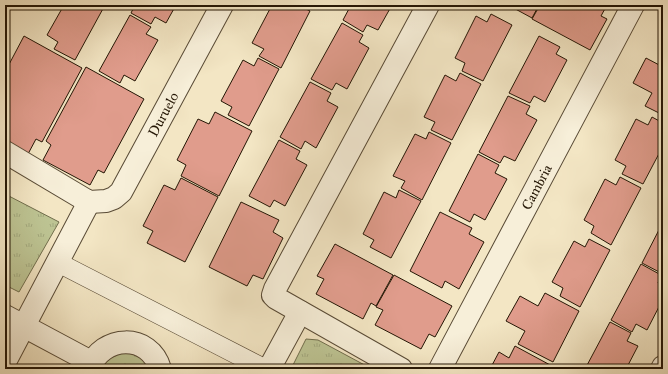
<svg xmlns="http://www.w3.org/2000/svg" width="668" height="374" viewBox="0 0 668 374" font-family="'IM FELL Great Primer',serif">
<defs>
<pattern id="park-tufts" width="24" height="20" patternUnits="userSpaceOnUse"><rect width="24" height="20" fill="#bdc493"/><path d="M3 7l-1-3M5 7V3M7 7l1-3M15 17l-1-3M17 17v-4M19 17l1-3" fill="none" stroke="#a2a87d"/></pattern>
</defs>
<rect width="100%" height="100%" fill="#f3e6c4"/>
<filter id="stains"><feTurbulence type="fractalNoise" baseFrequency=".005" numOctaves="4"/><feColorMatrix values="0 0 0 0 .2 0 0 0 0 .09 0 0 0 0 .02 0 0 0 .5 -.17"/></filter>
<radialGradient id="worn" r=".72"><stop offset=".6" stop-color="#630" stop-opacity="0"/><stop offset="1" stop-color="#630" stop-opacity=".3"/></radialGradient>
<!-- park -->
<path fill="url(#park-tufts)" stroke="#706d4c" d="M5,194L59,222L19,292L5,285Z
M306,339L318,340L372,369H291Z
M122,351L140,356L151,369H98L104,360Z"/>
<!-- building -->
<path fill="#e09c8c" stroke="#241605" d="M64,5H105L75,60L54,49L58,42L47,35Z
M135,5H176L166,23L155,17L151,24L131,13Z
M272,5H280L285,8L287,5H298L310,11L281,68L259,56L264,49L252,43Z
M304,5H314L312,9Z
M351,5H392L378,30L367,25L363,32L343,20Z
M508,5H539L532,18Z
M540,5H607L601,16L607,19L590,50L532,19Z
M491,14L512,25L483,81L462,71L465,63L455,58L476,16L487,22Z
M130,15L151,27L146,34L158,40L135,81L124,75L120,83L99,71Z
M342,23L363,35L359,42L369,48L347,89L336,83L332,90L311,79Z
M24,36L82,68L42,142L36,139L28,154L5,142V72Z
M539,36L560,47L556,54L567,60L545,102L534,96L530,103L509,93Z
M258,58L279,69L249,126L228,115L232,107L221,101L243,60L254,66Z
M646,58L663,67V115L645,106L652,93L633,83Z
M86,67L144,99L104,173L98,170L90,185L43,160L51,145L46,141Z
M460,73L481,84L452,140L431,130L435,122L424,117L445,75L456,81Z
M310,82L331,93L327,101L338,107L316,148L305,141L301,149L280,137Z
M508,96L530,106L526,114L537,120L515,161L504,156L500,163L479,152Z
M215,112L252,131L219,196L181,176L186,165L177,160L198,119L209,124Z
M652,117L663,123V146L643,184L622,174L626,166L615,160L636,119L648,125Z
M429,132L451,143L422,200L401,188L405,181L393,176L415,134L426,139Z
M279,140L300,151L296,159L307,165L285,206L274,200L270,207L249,196Z
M478,154L499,165L495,173L507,179L485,220L474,214L470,222L449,211Z
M620,177L641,188L611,245L591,233L594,226L584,220L605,179L616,185Z
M181,178L218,197L185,262L147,243L153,231L143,226L164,185L175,190Z
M399,190L421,201L391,258L370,247L374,240L363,234L384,192L396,198Z
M241,202L279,220L273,232L283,238L263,279L253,275L247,286L209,267Z
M440,212L472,228L469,234L484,242L459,289L445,281L442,288L410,271Z
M663,222V274L642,263Z
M589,239L610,250L580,307L560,296L563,288L552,282L574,241L585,247Z
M335,244L393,275L376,306L371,303L363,319L316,294L324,279L317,276Z
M641,264L661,275L658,283L663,286V299L647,330L636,324L632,332L611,320Z
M394,275L452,306L435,337L429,334L421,349L375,325L383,310L376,307Z
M545,293L579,311L553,362L518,344L525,331L506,321L520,296L538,306Z
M610,322L631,333L627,341L638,346L626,369H585Z
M515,346L552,366L550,369H490L499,352L509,358Z"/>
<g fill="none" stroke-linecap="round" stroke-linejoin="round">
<!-- lane casing -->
<g stroke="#584a35" stroke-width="20">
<path id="lane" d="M57,262L265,369"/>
</g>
<!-- street casing -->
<g stroke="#584a35" stroke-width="24">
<g id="street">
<path id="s1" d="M5,152L89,202L106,201L114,198L121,192L222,5"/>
<path d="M5,316L91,362"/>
<path d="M5,362L89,202"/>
<path d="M89,369C102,334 150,333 160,369"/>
<path d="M269,369L300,312"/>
<path d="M401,369L276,298L273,295L275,289L428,5"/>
<path id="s2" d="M440,369L633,5"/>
<path d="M662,369L663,367"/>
</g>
</g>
<!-- lane -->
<use href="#lane" stroke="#f7efd9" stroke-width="19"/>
<!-- street -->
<use href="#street" stroke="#f7efd9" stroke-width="22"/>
</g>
<g text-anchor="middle" stroke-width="4" stroke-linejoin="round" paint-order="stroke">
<!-- street labels -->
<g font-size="14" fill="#241605" stroke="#f7efd9">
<text dy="5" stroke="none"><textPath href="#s1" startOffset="221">Duruelo</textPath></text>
<text dy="5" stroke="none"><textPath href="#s2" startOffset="206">Cambria</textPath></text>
</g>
</g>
<!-- margin -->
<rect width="668" height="374" fill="none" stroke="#f3e6c4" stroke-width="20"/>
<rect x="6" y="6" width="656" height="362" fill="none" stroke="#241605" stroke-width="2"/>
<rect x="10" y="10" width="648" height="354" fill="none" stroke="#241605"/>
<rect width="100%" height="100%" filter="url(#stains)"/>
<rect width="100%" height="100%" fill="url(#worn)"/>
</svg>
